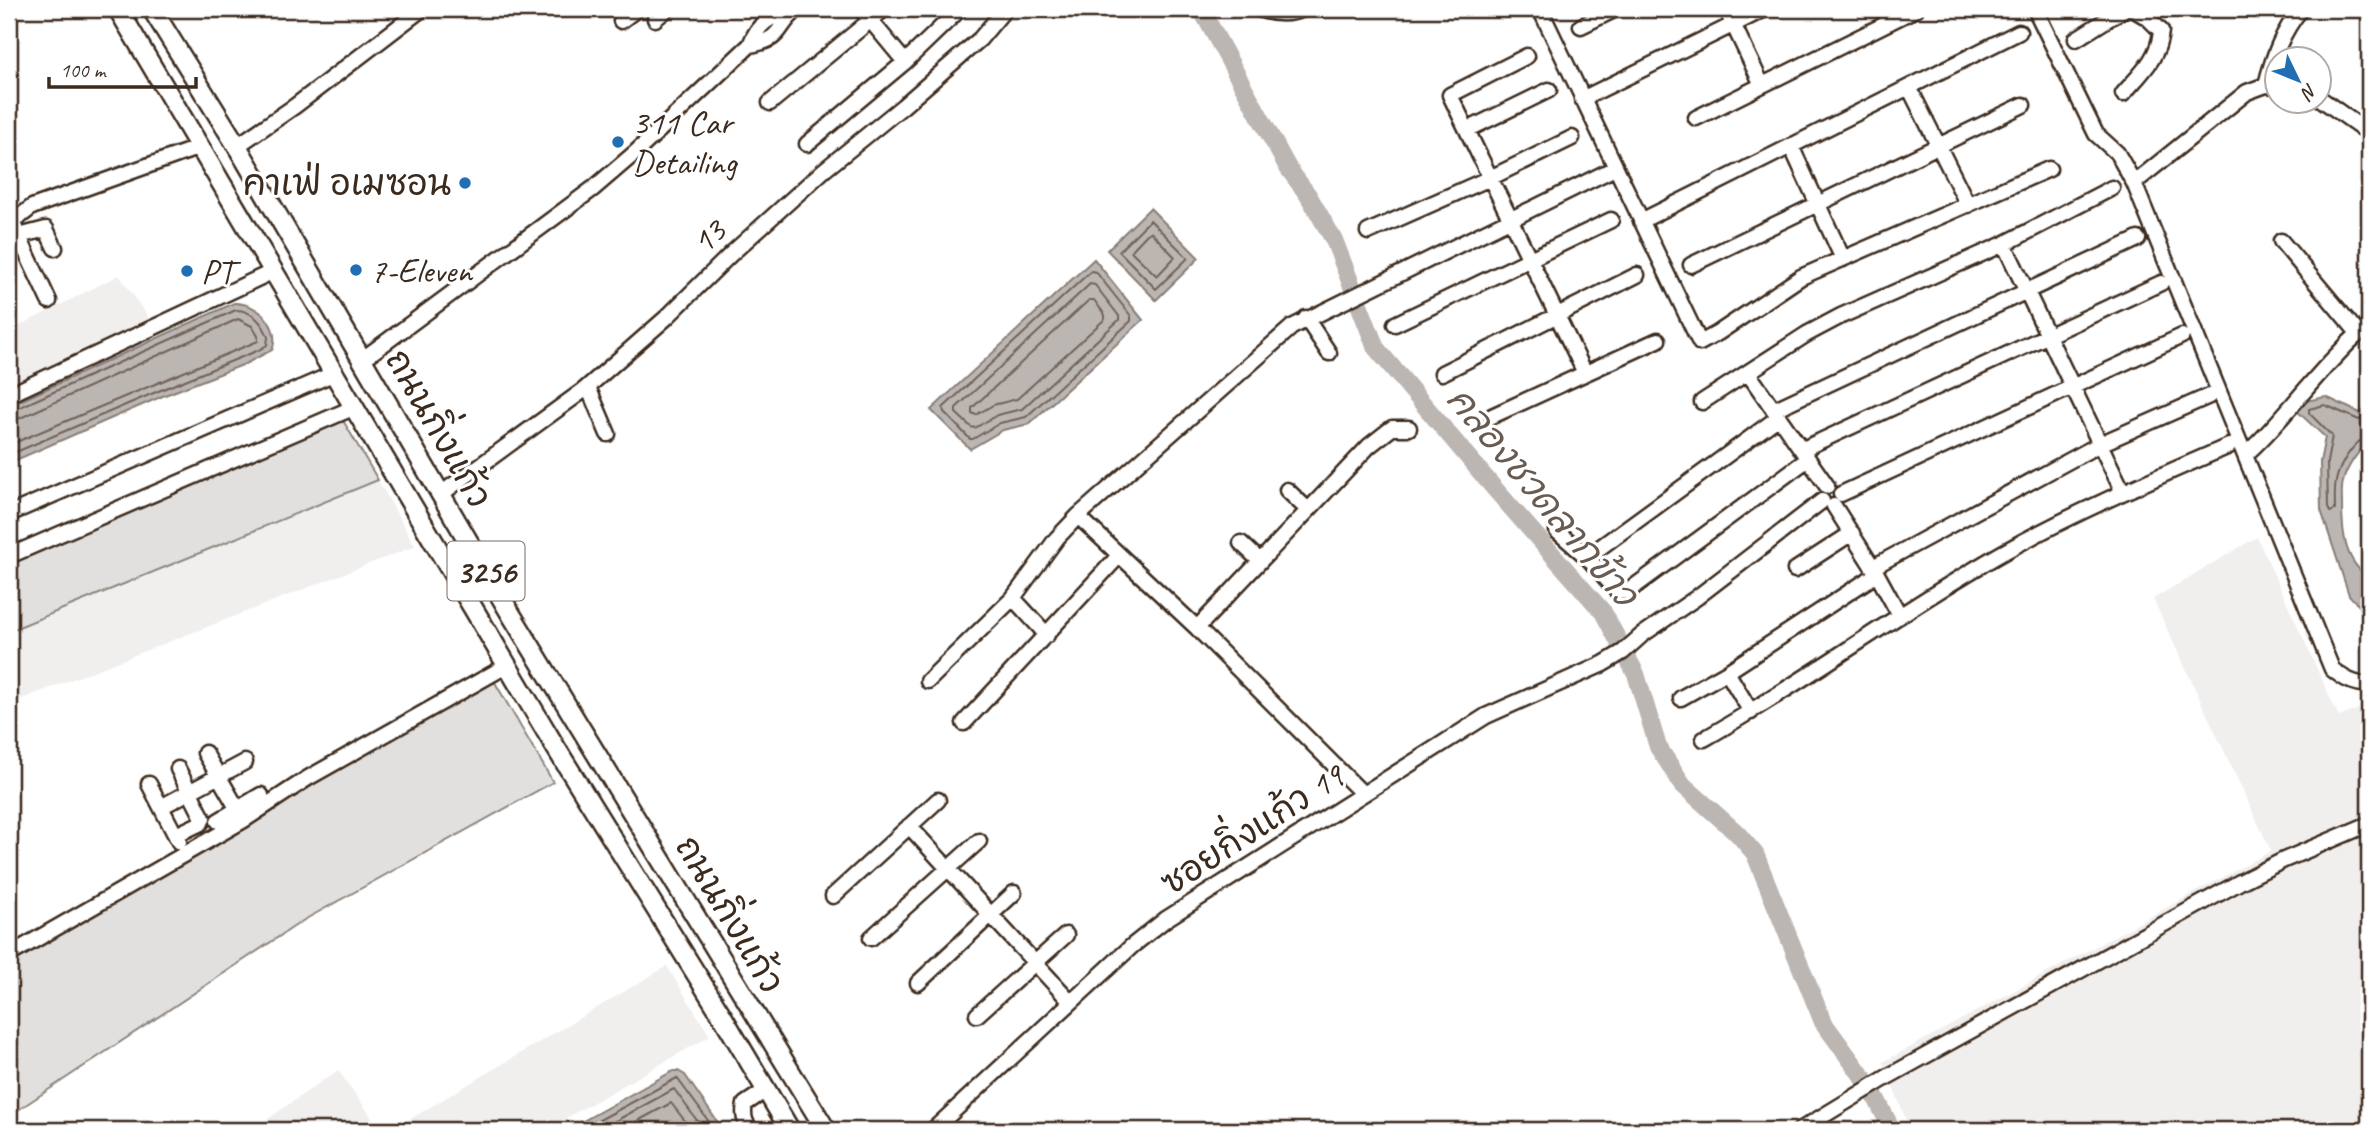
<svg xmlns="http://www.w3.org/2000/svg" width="2378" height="1139" viewBox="0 0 2378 1139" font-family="Caveat,'Playpen Sans Thai',sans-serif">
<rect width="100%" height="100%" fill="#fff"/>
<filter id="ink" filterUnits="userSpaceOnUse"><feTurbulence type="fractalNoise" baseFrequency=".0143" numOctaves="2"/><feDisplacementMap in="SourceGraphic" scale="14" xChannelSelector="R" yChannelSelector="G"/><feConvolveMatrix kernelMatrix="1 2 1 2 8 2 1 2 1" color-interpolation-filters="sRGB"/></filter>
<g filter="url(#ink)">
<!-- built -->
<path fill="#f1efee" d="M119,275L151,321L9,386V331Z
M378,480L415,546L9,704V631Z
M2257,537L2339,717L2369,705V1130H1910L1883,1062L2271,851L2153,599Z
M667,966L710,1036L545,1130H392Z
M338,1070L381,1130H252Z"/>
<!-- green -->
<path fill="#e2e0de" stroke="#8e857e" stroke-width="2" d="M341,417L378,480L9,631V560Z
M493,679L553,782L304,920L9,1116V960Z"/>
<!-- water -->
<path fill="#bcb6b3" stroke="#887e77" stroke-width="2" d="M1150,208L1199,258L1156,300L1107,250Z
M1094,259L1143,320L1029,424L1003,430L970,449L931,410Z
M234,303C257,302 282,327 272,350L245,364L165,395L9,463V406Z
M2326,397L2360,413L2369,406V442C2358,451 2346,468 2343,482C2341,489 2342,497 2342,504C2342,531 2344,562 2369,577V611L2360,607L2349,595L2321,510L2320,462L2325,437L2297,411L2306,401Z
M673,1071H678L685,1075L723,1130H567Z"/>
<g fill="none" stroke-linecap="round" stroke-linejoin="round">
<!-- shore -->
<path stroke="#6f625a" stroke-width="2" d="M1150,220L1188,258L1156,289L1119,251Z
M1151,232L1175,257L1157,276L1131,251L1148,233Z
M1091,271L1096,272L1131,316V321L1026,417L1000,423L973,439H970L944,412L943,408Z
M1090,284L1095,285L1119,316V320L1022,409L997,415L975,428L971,427L956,413V408Z
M1089,300H1094L1105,315V319L1017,399L993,405L976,415L972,413V408Z
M9,412L236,310C252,310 263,323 268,337L267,345L259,350L163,389L9,455
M2369,415L2359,420L2325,405L2309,409V413L2332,436L2327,462L2328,508L2330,512L2335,510C2335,501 2334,490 2336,481C2339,466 2354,439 2369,437
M9,420L18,419L238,319L252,326L258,336V341L9,445
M581,1130L677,1078L715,1130
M599,1130L674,1089L704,1130
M621,1130L671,1103L692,1130"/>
<!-- river -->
<path stroke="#bcb6b3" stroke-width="18" d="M1201,9L1288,168L1308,195L1334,240L1376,348L1494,488L1603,612L1636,674L1658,747L1683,785L1738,834L1755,854L1823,1022L1871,1088L1892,1130"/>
<!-- minor casing -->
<g stroke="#3b2a1e" stroke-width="19">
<path id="minor" d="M861,9L905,62
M1259,9C1273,14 1289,15 1303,9
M1540,9L1700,343L1718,333L1801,277L2049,169
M1726,9L1762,85
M1883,9L1890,22
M2035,9L2096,134L2117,153L2134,183L2332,669C2344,679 2353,684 2369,685
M655,19L667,9
M621,21L637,9
M1581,26L1616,9
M2076,39L2124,9
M750,45C785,39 775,27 797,10
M1527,56L1450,95L1585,373
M2266,85C2273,57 2282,32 2301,9
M1909,87L1968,205
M2123,94C2140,74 2159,58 2161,31L2148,18L2133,9
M2318,97L2369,133
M1582,99L1765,9
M770,103L884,9
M1696,118L1916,9
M1467,130L1549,90
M807,144L905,62L960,9
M237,146L295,106L422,9
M1791,146L1843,259
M2134,183L2247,92L2266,85L2276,86
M1641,221L2019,32
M12,222L49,301
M9,225L32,207L200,147
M1368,232L1490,178L1572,138
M19,236L46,229L55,248
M2281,241L2358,333
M2004,244L2123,492
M1691,265L2023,105
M1306,318L1329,353
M1395,324L1611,220
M363,359L594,188L636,152L750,45C759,22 769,16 792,13
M1442,373L1637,275
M1748,373L1827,486
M588,387L608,434
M9,395L274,271
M1702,402L1807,334L1841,316L2004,244L2112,188
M1775,409L2138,239
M1492,416L1658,340
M1803,449L2161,283
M2246,454C2279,425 2305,387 2336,356C2347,345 2355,334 2369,328
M1287,490L1308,510
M441,494L584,390L666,318L731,254L823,171L903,106L980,39L1005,9
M1841,494L2182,336
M1834,506L1877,574L1900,616
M9,514L335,373
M1078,516L1197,628L1363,794
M1557,531L1587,557L1616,590L1627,592L1808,459
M1241,543L1260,561
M9,556L355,407
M1587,557L1779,417
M1873,567L2100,444L2209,396
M1795,570L1852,533
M1013,598L1047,635
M1197,628L1369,446L1392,428H1409
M1727,672L1751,712
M928,681L1013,598L1057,538L1078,516L1292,327L1615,168
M1681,698L1727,672L1877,574
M964,723L1115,560
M1704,739C1806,681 1900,611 2002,553C2075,512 2153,479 2229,446
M205,753L244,820
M149,784L179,842
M161,807L245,762
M218,821L261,795
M909,826L1071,1002
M176,835L201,823L203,818L178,769
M833,896L938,800
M871,938L979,841
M9,955L244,820L308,778L508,665
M918,983L1014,893
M977,1015L1066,935
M752,1130C744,1124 743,1113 745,1104L766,1090
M933,1130L1132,946L1166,919L1486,716L1603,664L1623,652L1642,635L1696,598L1822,501
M1800,1130L1889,1076L2240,882L2284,860L2369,824"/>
</g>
<!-- major casing -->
<g stroke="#3b2a1e" stroke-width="23">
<path id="major" d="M118,9L556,748L721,1014L790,1130
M152,9L237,146L509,611L826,1130"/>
</g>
<!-- minor -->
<use href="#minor" stroke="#fff" stroke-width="14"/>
<!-- major -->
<use href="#major" stroke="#fff" stroke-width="18"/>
</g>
</g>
<!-- markers -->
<g fill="#1f6fb2" stroke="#fff" stroke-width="2.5">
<circle cx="618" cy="142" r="7"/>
<circle cx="465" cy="183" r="7"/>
<circle cx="356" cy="270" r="7"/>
<circle cx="187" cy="271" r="7"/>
</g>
<g text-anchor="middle" stroke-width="6" stroke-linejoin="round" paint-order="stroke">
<!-- shield labels -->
<rect fill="#fff" stroke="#766a62" stroke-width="2" x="447.5" y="541.5" width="77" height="59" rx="5"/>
<g font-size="33" font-weight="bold" fill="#3b2a1e">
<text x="486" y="583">3256</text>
</g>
<!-- poi labels -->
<g font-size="35" fill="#3b2a1e" stroke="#fff" text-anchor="start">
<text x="632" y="134">311 Car<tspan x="632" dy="40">Detailing</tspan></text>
<text x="451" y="195" text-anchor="end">คาเฟ่ อเมซอน</text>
<text x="370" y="282">7-Eleven</text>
<text x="201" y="283">PT</text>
</g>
<!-- street labels -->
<g font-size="35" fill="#3b2a1e" stroke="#fff">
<text transform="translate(708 236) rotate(-43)" y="12">13</text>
<text transform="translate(439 428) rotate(60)" y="12">ถนนกิ่งแก้ว</text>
<text transform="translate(1252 829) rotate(-33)" y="12">ซอยกิ่งแก้ว 19</text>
<text transform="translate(730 914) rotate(59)" y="12">ถนนกิ่งแก้ว</text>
</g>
<!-- water labels -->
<g font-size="37" font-style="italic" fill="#685b52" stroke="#fff">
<text transform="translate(1543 496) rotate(50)" y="13">คลองชวดลากข้าว</text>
</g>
</g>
<!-- margin -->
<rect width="2378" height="1139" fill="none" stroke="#fff" stroke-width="35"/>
<rect x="18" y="18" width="2343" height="1104" fill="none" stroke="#3b2a1e" stroke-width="2.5" filter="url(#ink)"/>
<!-- north arrow -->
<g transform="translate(2298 80) rotate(133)"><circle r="33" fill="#ffffff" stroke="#b1aaa5" stroke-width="2"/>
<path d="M0-5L12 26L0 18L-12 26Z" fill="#1f6fb2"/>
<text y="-10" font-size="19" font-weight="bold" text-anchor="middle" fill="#3b2a1e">N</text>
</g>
<!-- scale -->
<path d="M49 77v10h147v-10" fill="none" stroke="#3b2a1e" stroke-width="3.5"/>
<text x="60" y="77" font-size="21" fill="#3b2a1e" stroke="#ffffff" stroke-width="5" paint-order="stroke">100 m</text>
</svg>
